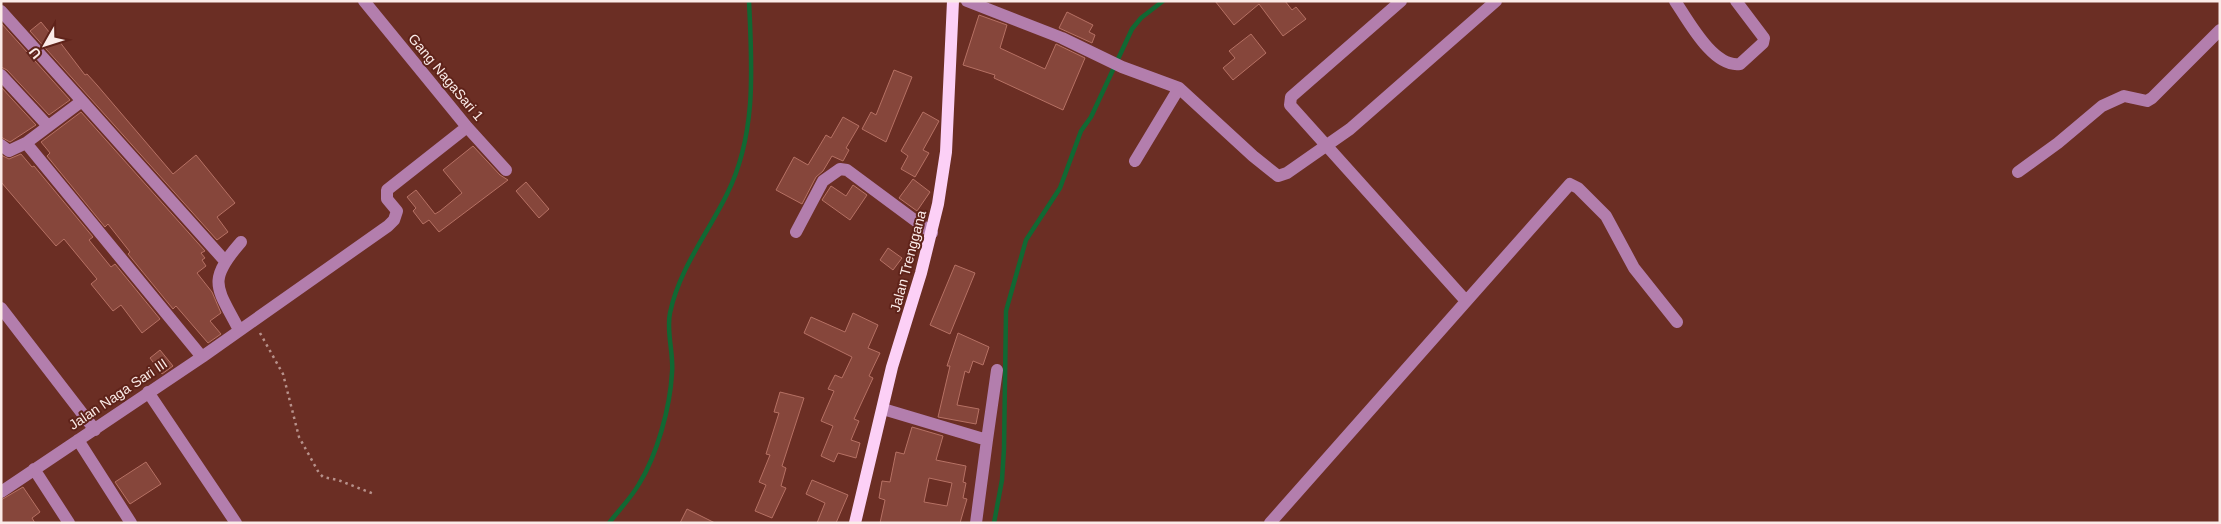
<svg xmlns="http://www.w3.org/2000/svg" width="2221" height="524" viewBox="0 0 2221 524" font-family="Arial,sans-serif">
<rect width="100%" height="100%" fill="#6b2e24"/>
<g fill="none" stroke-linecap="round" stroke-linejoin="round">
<!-- stream -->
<path stroke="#116833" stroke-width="4.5" d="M609,523C619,510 631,498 639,484C657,455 670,408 672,373C674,354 666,332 670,313C679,269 708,233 727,194C757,134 752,66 749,1
M994,523L1002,480L1004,449L1006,311L1026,240L1060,188L1081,131L1091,117L1132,29L1141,18L1163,1"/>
</g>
<!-- building -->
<path fill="#86463b" stroke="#b67164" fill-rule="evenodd" d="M1215,1H1285L1292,10L1296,7L1306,19L1283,36L1259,4L1234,25Z
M1067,12L1093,25L1089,32L1095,35L1092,43L1059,28Z
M979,15L1007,25L1000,48L1045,69L1056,44L1085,58L1063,110L994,78L995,75L963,65Z
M41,22L54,38L56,37L85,75L87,74L97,85L173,174L196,155L235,203L217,217L228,232L217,240L30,31Z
M1,23L70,100L49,115L7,70L1,67Z
M1251,34L1266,53L1233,80L1223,68L1235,58L1229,51Z
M894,70L912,77L886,142L862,129L871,112L876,115Z
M1,87L36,125L10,142L1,137Z
M81,112L205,251L201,253L205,258L202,260L206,266L197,273L212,292L221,313L210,321L221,334L208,343L176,306L173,309L128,254L130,252L108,224L105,227L47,156L50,153L41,142Z
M923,112L939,121L923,150L929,153L915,177L901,169L908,156L901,151Z
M843,117L859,126L846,148L849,150L843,161L832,156L823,171L816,177L802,204L776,190L794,157L808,165L826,135L831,138Z
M473,146L500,175L508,180L439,232L429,220L423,224L413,211L416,208L407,197L416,190L435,214L440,211L462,193L443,170Z
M21,154L32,167L34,166L93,237L89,240L111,267L115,264L160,319L142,333L121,305L113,311L91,284L97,279L64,239L56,246L1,182V155L9,159Z
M913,179L930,192L917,211L899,198Z
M526,182L549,209L539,218L516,191Z
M853,185L867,195L850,220L822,200L831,186L846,196Z
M888,248L902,258L893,270L880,260Z
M955,265L975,273L950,334L930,325Z
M853,313L878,325L868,348L880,353L869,376L873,378L854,419L859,421L851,440L860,443L856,458L838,453L834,462L821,456L833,426L821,421L834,391L828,389L835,375L842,378L852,357L804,333L811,317L845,332Z
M958,333L989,347L983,365L973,361L969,373L965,371L957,405L979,409L976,424L938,417L950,366H947Z
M160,350L173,366L162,374L150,358Z
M780,392L804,398L782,466L786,468L781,486L786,488L772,518L755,511L766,485L759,482L770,455L766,454L779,413L774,412Z
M912,427L943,436L936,460L966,466L963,482L966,483L963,498L967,499L960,523H880L885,500L879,498L882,481L890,482L896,452L904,454ZM929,478L952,483L947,506L924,502Z
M146,462L161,484L130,504L115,482Z
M812,480L848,495L836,523H817L825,503L806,494Z
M23,487L40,512L32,518L35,523H1V500Z
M687,509L715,523H680Z"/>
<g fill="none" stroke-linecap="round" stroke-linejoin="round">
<!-- path -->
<path stroke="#b7918b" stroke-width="2.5" stroke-dasharray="2.5 4" stroke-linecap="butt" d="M260,333L283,374L299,437L319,473L323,477L338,480L374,494"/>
<!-- minor -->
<path stroke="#b37ead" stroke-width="12" d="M364,1L467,127L506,170
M967,1L1062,38L1122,67L1179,88L1253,156L1278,176L1287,173L1350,129L1496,1
M1401,1L1291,97L1290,105L1466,301
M1675,1C1688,20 1713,68 1740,64L1763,43L1764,38L1736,1
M1,11L82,101L26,143L202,357
M1,75L48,126
M82,101L225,261
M1,145L9,151L26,143
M1135,161L1179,88
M2018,172L2058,143L2102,106L2124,96L2147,101L2152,98L2220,30
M796,232L823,181L840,169L847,170L932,233
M1,308L95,430
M239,330C217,287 206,282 241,242
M148,392L236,523
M883,409L987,440L997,370
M78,440L131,523
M34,469L69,523
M1,492L202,357L388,226L394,220L397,211L387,199V190L467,127
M976,523L987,440
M1270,523L1570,184L1578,188L1606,216L1634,268L1677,322"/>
<!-- major -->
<path stroke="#fcd0f6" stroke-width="12" d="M855,523L892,367L921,273L938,204L946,152L953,1"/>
</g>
<g text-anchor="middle" stroke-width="4" stroke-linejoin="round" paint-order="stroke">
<!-- street labels -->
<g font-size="14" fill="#fbebe8" stroke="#5f231a">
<text transform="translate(446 77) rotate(50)" y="5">Gang NagaSari 1</text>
<text transform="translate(908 261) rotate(-75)" y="5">Jalan Trenggana</text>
<text transform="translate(118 394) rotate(-34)" y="5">Jalan Naga Sari III</text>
</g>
</g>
<!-- border -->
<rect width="2221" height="524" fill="none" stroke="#fbebe8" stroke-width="5"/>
<!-- north arrow -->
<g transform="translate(45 45) rotate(231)" stroke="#5f231a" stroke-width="4" paint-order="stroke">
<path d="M0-4L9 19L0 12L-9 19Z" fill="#fbebe8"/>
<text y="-8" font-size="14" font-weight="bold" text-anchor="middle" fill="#fbebe8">U</text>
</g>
</svg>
